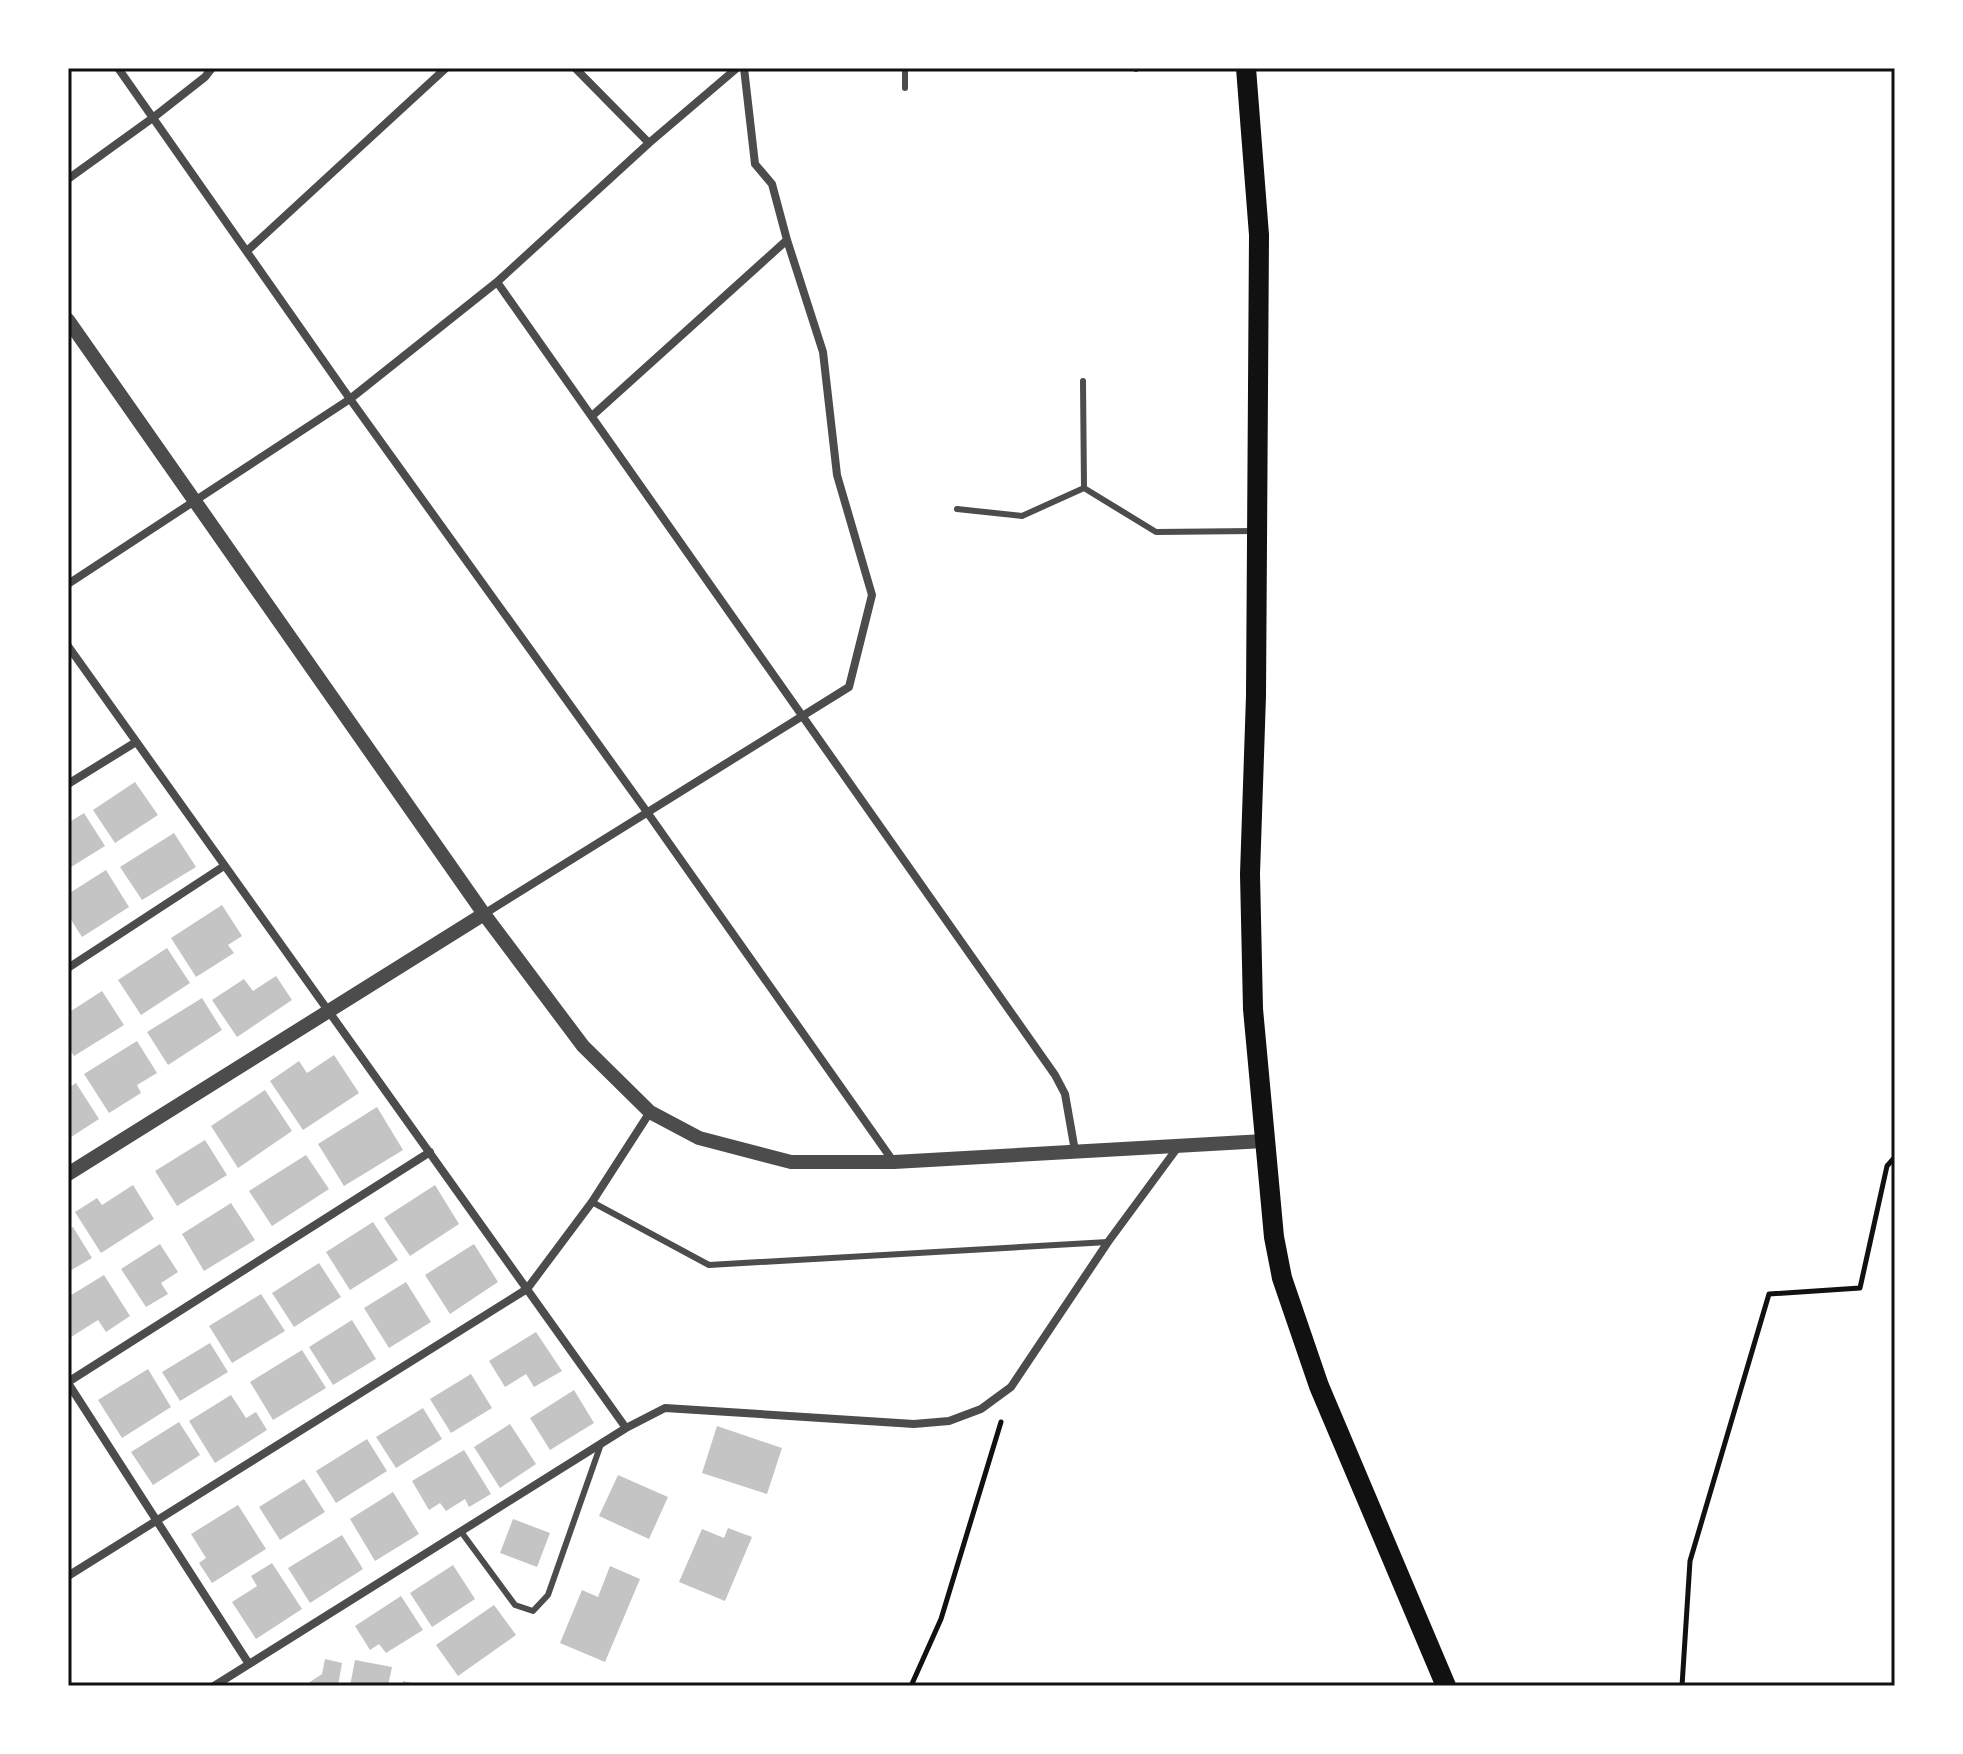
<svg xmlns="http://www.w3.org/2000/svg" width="1963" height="1754" viewBox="0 0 1963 1754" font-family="'PT Serif',serif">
<rect width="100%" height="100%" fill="#fff"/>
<!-- building -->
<path fill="#c4c4c4" d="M135,782L158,815L115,843L93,810Z
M84,813L105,846L68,869V823Z
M174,833L196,867L142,900L120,867Z
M106,870L129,907L82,937L68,915V894Z
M222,905L242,936L228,945L234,953L196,977L171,938Z
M167,948L190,983L141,1015L118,980Z
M276,976L292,1000L237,1037L212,1000L244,979L253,991Z
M102,991L124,1025L74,1056L68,1046V1013Z
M202,998L222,1030L168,1065L147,1032Z
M137,1041L157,1073L137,1085L141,1093L109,1113L84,1074Z
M334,1055L359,1093L303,1130L270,1081L299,1061L307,1073Z
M76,1083L99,1119L68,1139V1088Z
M265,1090L292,1131L238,1168L211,1126Z
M377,1107L403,1150L344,1186L318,1144Z
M205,1140L227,1175L177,1206L155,1171Z
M306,1155L329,1189L272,1226L249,1191Z
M133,1185L154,1219L101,1253L75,1212L97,1198L102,1205Z
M435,1185L459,1224L410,1256L384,1218Z
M231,1203L255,1240L204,1271L182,1234Z
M373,1222L398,1260L350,1290L326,1252Z
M73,1227L92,1258L68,1272V1229Z
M160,1244L178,1272L161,1283L168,1294L146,1307L121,1269Z
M474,1244L498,1282L450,1314L425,1275Z
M319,1263L341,1297L294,1327L272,1293Z
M104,1275L130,1316L106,1332L98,1320L68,1339V1297Z
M406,1282L431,1322L389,1348L364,1308Z
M261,1294L285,1331L232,1363L209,1326Z
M352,1320L376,1359L333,1385L309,1347Z
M536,1332L562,1371L534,1387L526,1374L505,1387L489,1361Z
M210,1343L228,1372L180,1401L162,1372Z
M302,1350L326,1388L273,1420L250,1382Z
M148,1369L171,1407L122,1438L98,1400Z
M471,1374L492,1408L451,1433L430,1399Z
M574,1390L594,1423L550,1450L530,1418Z
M231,1395L246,1418L256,1412L267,1430L215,1463L189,1421Z
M423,1408L442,1439L396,1468L376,1437Z
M179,1422L200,1455L153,1485L131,1452Z
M510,1424L536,1464L500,1488L474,1447Z
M717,1426L782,1448L767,1494L702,1473Z
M367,1439L387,1471L336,1503L316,1471Z
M464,1450L491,1494L469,1507L465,1499L446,1511L440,1503L429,1510L412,1481Z
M618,1475L668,1497L649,1539L599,1516Z
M304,1479L325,1512L280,1540L259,1507Z
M393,1492L419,1534L375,1561L350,1519Z
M238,1505L266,1549L212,1583L199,1563L206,1558L191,1534Z
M513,1519L550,1533L537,1567L500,1553Z
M728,1528L752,1537L725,1601L679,1582L702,1529L724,1538Z
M342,1535L363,1569L310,1603L288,1568Z
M272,1563L302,1609L256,1639L232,1602L257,1586L251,1576Z
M453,1565L475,1599L432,1627L410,1593Z
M610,1566L640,1579L605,1662L560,1643L582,1590L598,1597Z
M401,1596L423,1630L386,1653L379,1644L370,1650L355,1626Z
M494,1605L516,1635L458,1676L436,1645Z
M325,1659L342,1663L338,1686H304L322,1674Z
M355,1660L392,1667L388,1686H350Z
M403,1681L421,1685V1686H402Z"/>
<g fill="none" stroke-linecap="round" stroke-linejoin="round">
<!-- path -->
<path stroke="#111" stroke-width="5" d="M911,1686L941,1619L1001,1422
M1682,1686L1690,1561L1769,1294L1860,1288L1887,1166L1895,1157"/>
<!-- service -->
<path stroke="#4c4c4c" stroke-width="6" d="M1133,68L1136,69
M905,88V68
M1083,381L1084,488L1156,532L1254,531
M957,509L1022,516L1084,488
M592,1202L709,1265L1108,1242
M462,1533L515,1605L533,1611L548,1595L601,1444"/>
<!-- minor -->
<path stroke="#4c4c4c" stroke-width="8" d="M118,68L350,399L647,812L893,1161
M575,68L649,143
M68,179L154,117L205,77L212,68
M247,251L446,68
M497,282L1055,1075L1065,1094L1075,1151
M592,416L787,240
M68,584L350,399L497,282L649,143L737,68
M68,646L626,1428
M68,784L136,742
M484,914L849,687L872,595L837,475L823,352L787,240L772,184L755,164L744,68
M68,968L224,866
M68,1382L430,1152
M68,1383L249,1664
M68,1576L527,1289L592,1202L650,1112
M214,1686L626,1428L665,1408L914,1424L949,1421L981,1409L1011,1387L1108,1242L1178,1147"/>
<!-- tertiary -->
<path stroke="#4c4c4c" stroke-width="14" d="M68,320L484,914L583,1046L650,1112L699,1138L791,1162H894L1264,1141
M68,1174L484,914"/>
<!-- primary -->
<path stroke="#111" stroke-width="20" d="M1246,68L1259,235L1256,696L1250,874L1253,1009L1274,1237L1282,1278L1319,1386L1446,1686"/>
</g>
<!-- border -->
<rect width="1963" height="1754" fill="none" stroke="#ffffff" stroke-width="140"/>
<rect x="70" y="70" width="1823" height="1614" fill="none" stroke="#111" stroke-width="3"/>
</svg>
